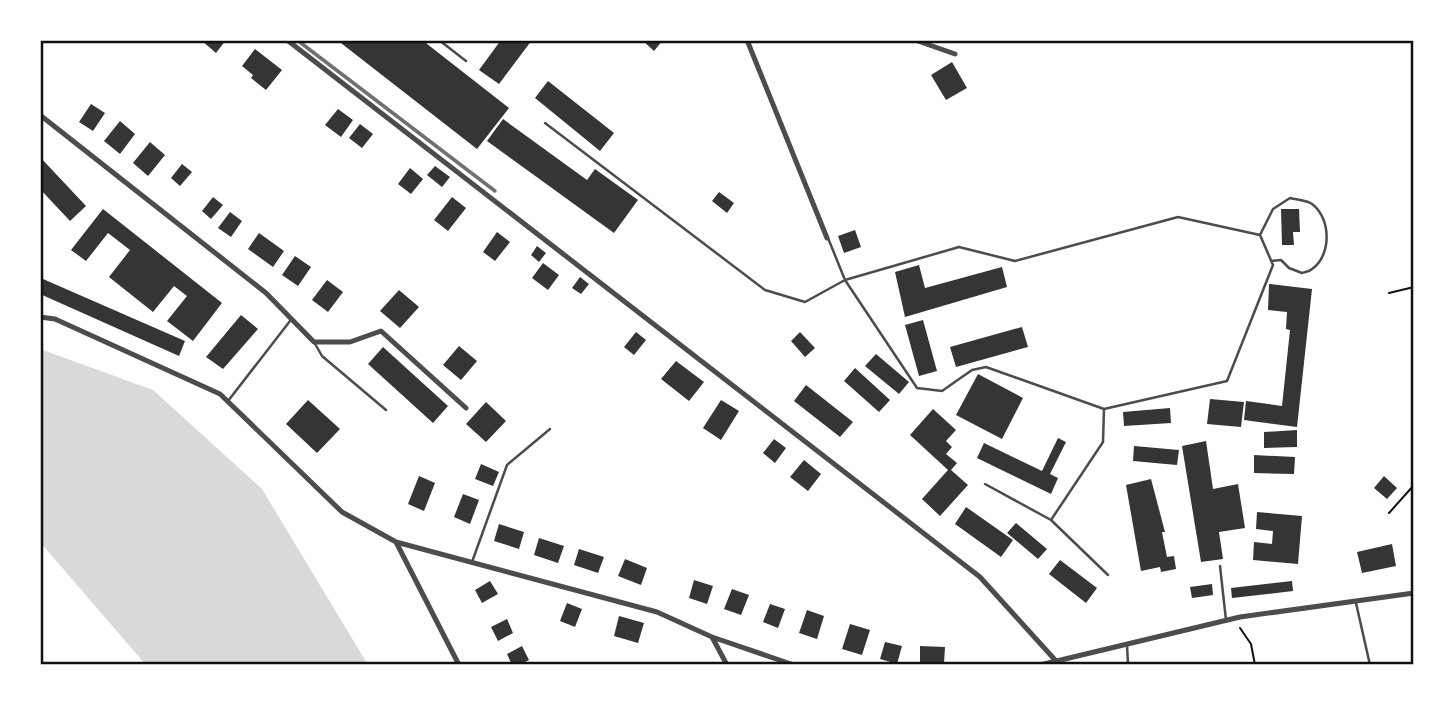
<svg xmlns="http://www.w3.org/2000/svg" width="1454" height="705" viewBox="0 0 1454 705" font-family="Overpass,sans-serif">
<rect width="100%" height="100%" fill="#fff"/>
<!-- water -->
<path fill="#d9d9d9" d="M40,349L153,390L262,489L368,665H146L40,542Z"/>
<!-- building -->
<path fill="#353535" d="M201,40H226L216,53Z
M337,40H422L509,108L477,149Z
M501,40H532L499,84L479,70Z
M642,40H663L654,51Z
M255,49L282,70L266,90L251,78L253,75L242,66Z
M952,62L967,88L946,100L931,75Z
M548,81L614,133L600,151L535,98Z
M91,104L105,113L93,131L79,122Z
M338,109L353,120L341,137L325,125Z
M503,119L587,180L595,169L638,200L614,233L487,141Z
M120,121L135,134L120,154L104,141Z
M360,124L373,134L362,148L349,138Z
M150,142L165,155L148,176L133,163Z
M40,157L86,206L70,221L40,189Z
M182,164L192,172L180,186L171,178Z
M435,166L450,177L442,187L427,175Z
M410,168L423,179L411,194L398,184Z
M719,192L734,203L727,213L712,201Z
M213,197L223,205L211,219L202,211Z
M452,197L466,208L448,231L434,220Z
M103,209L222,303L193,341L167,321L187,296L174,286L153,312L109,277L130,250L108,233L86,261L71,250Z
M1281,209H1299L1300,232H1293L1294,245H1282Z
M230,212L242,221L231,237L218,228Z
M855,230L861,247L844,253L838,236Z
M497,232L510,242L495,261L483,252Z
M259,233L284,251L273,267L248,249Z
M537,246L546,253L539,262L531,255Z
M295,256L311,267L298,286L282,275Z
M543,263L559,275L548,290L532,278Z
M919,265L925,288L1002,267L1007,287L905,317L895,272Z
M580,277L589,284L581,294L572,288Z
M43,279L185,341L179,356L40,294Z
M327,280L343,292L328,312L312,300Z
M1269,284L1312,289L1297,427L1244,420L1246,401L1282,406L1290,330L1286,329L1287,312L1268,310Z
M399,290L419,307L400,328L380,311Z
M241,315L258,329L223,369L206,357Z
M923,320L937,371L919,376L905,325Z
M1022,327L1028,347L956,367L950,347Z
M636,332L646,340L634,355L624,347Z
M800,332L815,348L805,357L791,341Z
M459,346L477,361L461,380L443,365Z
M383,347L448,406L433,423L368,364Z
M876,354L909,382L899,394L865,366Z
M676,361L704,382L689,401L661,379Z
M855,368L890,400L879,412L844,381Z
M978,374L1023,398L1002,439L956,415Z
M806,385L853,422L840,437L794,401Z
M1210,399L1244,402L1241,427L1207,424Z
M308,400L340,429L317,453L286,424Z
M721,400L739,411L721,440L703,428Z
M486,402L506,421L486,442L466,424Z
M1170,408L1171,423L1124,426L1123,412Z
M933,409L956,430L946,441L952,447L946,454L957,463L951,470L968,485L940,516L922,499L948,470L910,435Z
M1297,430V447L1264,448V432Z
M1058,438L1066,442L1050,474L1058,478L1051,494L977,458L984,443L1042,471Z
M774,439L786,448L775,463L763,453Z
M1206,441L1213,489L1238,484L1245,528L1219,532L1223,559L1201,562L1182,446Z
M1134,446L1179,450L1177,465L1133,461Z
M1254,455L1295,457L1294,474L1254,473Z
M804,460L821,474L808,491L790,477Z
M481,464L499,472L493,486L475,479Z
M419,476L435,483L424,511L408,504Z
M1384,476L1397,488L1387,499L1374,488Z
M1151,479L1165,532H1162L1167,557L1174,556L1176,569L1161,572L1160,567L1141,571L1126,485Z
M463,494L479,500L470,524L454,517Z
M966,507L1013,540L1001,557L955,524Z
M1257,512L1302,516L1298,564L1253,560L1254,542L1272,544L1273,531L1256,529Z
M1016,523L1047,549L1038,559L1007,533Z
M499,524L524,532L519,549L494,541Z
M539,538L564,546L558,563L534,555Z
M1392,544L1396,566L1362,573L1357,552Z
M579,549L604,557L598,573L574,565Z
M625,559L647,568L641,585L618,576Z
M1060,560L1097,588L1086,603L1049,574Z
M694,580L713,586L707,604L689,598Z
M490,581L498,594L482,603L475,590Z
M1292,581L1293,591L1232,598L1231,588Z
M1212,584L1213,595L1192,598L1190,587Z
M732,589L749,595L741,615L724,609Z
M567,603L582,609L575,627L560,621Z
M770,604L785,609L778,628L763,622Z
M807,610L824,616L817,639L799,633Z
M619,616L644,623L638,643L614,636Z
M507,619L513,633L498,641L491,627Z
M850,624L870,630L862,655L842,649Z
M885,642L902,646L897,664L880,659Z
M522,646L529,660L519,665H512L507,654Z
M920,646L945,647L944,663L920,662Z"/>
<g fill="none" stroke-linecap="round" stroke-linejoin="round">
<!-- path -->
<path stroke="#111" stroke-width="2" d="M1389,293L1414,287
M1389,513L1414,485
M1240,628L1251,644L1255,665"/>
<!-- service -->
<path stroke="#4c4c4c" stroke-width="2.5" d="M439,40L466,61
M545,123L765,290L805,302L845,280L828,238
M1260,235L1273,209L1290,198C1297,200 1306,200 1312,204C1331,218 1332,255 1312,269C1309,272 1305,272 1302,273L1289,268L1281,260L1271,261
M314,342L322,356L386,410
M228,401L290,321
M985,484L1051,520L1103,442L1104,409L986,367L972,370L942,391L917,388L845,280L959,247L1015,261L1178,217L1260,235L1273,265L1227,381L1104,409
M1051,520L1108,575
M472,562L507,465L550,429
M1220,566L1226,620
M1356,603L1370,665
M1127,644L1128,665"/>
<!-- minor -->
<path stroke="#4c4c4c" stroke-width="5" d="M287,40L980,577L1056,661
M747,40L827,238
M915,40L955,54
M40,115L266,293L314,342H350L381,331L466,408
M40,317L55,319L220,394L342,512L396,542L657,612L712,637L794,665
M396,542L459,665
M712,637L727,665
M1040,665L1240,617L1414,593"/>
<!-- rail -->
<path stroke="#707070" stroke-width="3.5" d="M297,40L495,191"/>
</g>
<!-- border -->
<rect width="1454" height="705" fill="none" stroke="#ffffff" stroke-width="84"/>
<rect x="42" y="42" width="1370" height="621" fill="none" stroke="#111" stroke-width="2.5"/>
</svg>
